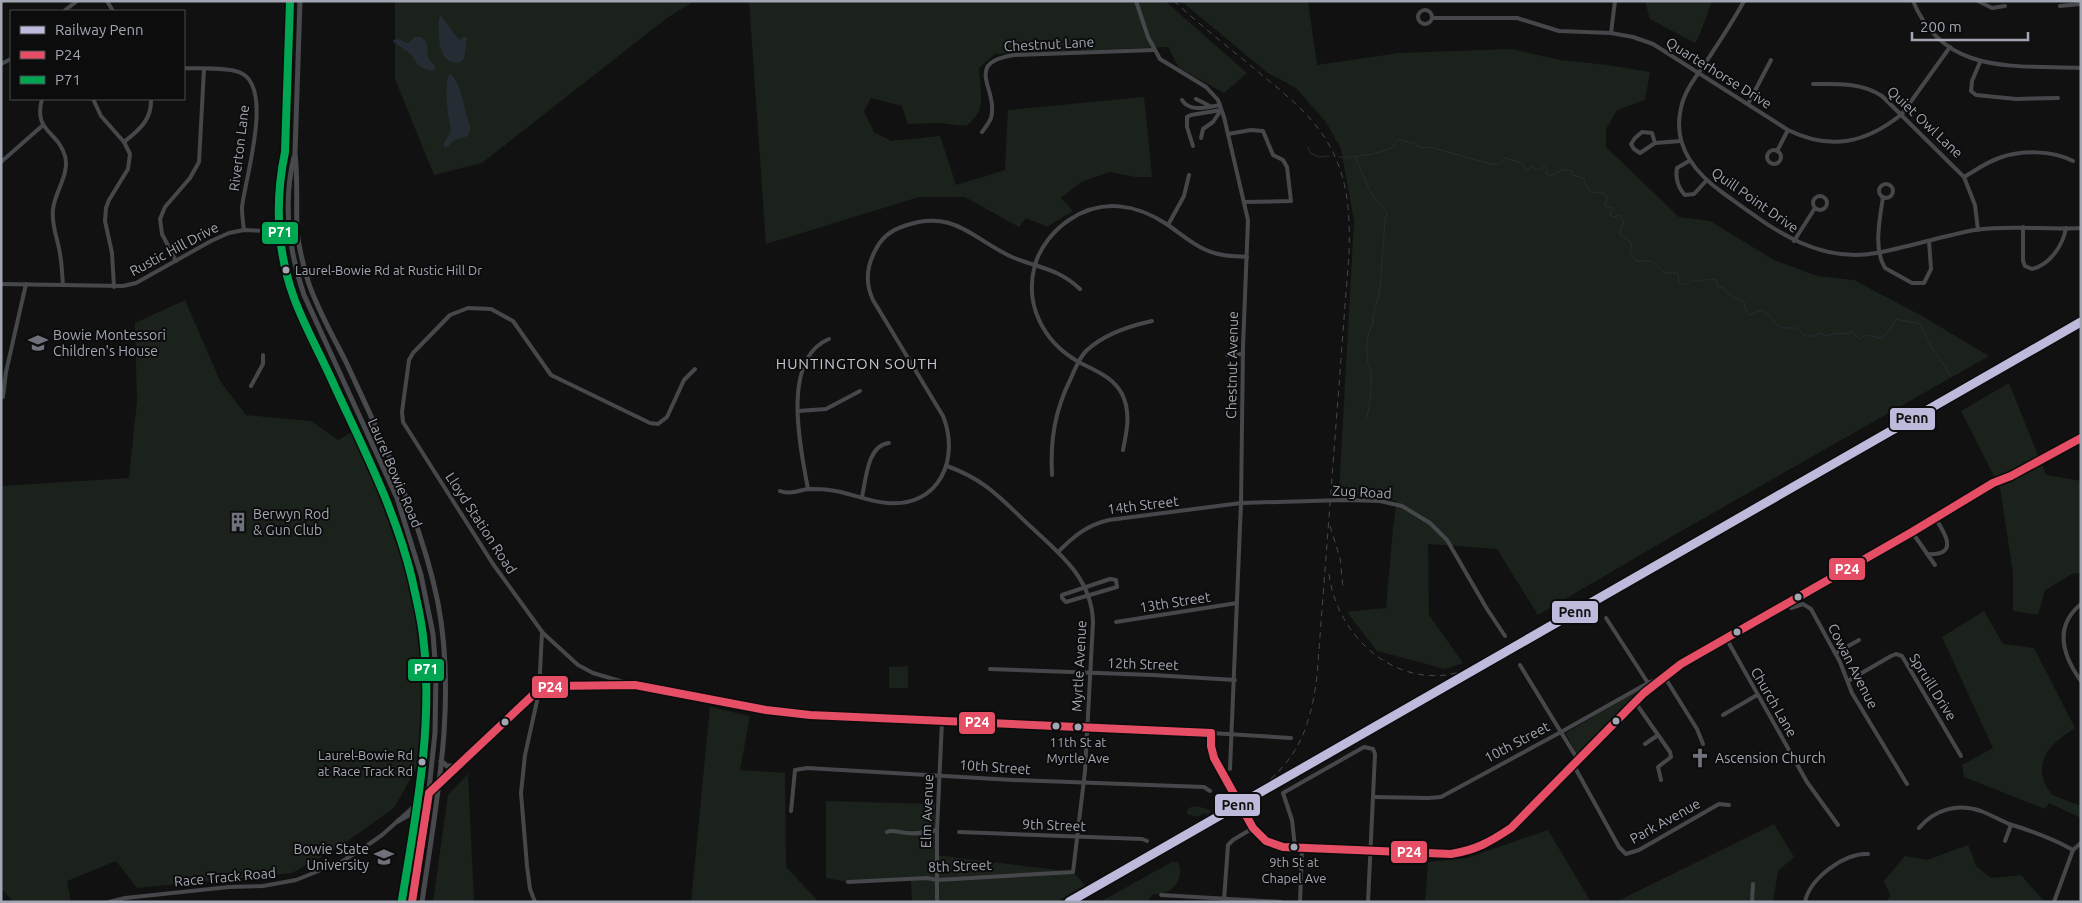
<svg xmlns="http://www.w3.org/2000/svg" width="2082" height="903" font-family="Ubuntu,sans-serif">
<rect width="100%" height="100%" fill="#111112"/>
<!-- green -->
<g fill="#1b221c">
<path d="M395 1H691V3L667 18 482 163 434 175 395 79Z"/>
<path d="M749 1H1165L1247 73 1224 93 1179 68 1168 47 995 54 979 68C980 93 988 110 966 126L939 123 908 124 902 106 871 98 864 111 874 132 891 141 940 136 956 185 1005 170 1008 110 1144 97 1152 177H1136L1110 172 1081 182 1061 198 1073 211 1047 227 1026 218 1019 227 965 197H919L766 244Z"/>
<path d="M1181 1H1308L1317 65 1399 53 1512 49 1560 60 1608 65 1650 72 1645 100 1617 110 1606 129V147L1679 217 1710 221 1774 260 1817 276 1854 280 1922 316 1989 356 1676 534 1538 615 1497 549 1428 544 1429 615 1463 663 1445 669 1377 651 1347 612 1386 608 1393 528 1397 501 1339 492 1354 221 1341 149 1326 122 1296 88 1268 73Z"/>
<path d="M1645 1H1712C1706 15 1703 30 1695 43L1650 19Z"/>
<path d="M185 300 220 381 246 415 311 421 338 440 354 431 374 480 413 593 423 687 417 767 394 808 339 847 292 873 137 888 116 861 67 881 71 902H13L1 888V486L129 478 137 401 135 323Z"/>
<path d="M2009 383 2046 475 2081 481V573L2072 574 2045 590 2038 615 2013 611V573L2000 488 1961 411Z"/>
<path d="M1984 611 2003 644 2034 648 2075 728C2058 739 2037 754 2043 778 2044 783 2049 790 2052 795L2081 806V818L2049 803 2045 809 1964 777 1962 765 1993 748 1942 637Z"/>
<path d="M908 666V688H889V667Z"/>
<path d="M1638 690 1639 693 1577 756 1566 733Z"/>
<path d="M710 707 750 716 740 770 785 773 786 867 819 902H691Z"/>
<path d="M468 774 474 902H433L448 795Z"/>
<path d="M826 801 935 804V855L1073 872 1085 885 1057 902H912L911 880 848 882 826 878Z"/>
<path d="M1197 806 1210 810 1211 812 1208 815 1204 813 1198 817 1187 814 1188 808Z"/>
<path d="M1774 824 1794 857 1778 871 1773 902H1616Z"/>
<path d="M1548 830 1591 902H1425L1428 862 1467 858Z"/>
<path d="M1968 845 1976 866 1991 878 2021 875 2045 902H1887L1890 895 1884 881 1905 856 1927 860Z"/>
<path d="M1172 862H1178C1183 871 1179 885 1169 891 1164 893 1157 894 1152 895L1148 902H1100Z"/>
</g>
<!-- water -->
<g fill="#262c33">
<path d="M441 16 459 40 463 37H467L464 59 459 63C436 63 439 35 439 19Z"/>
<path d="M415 37H421C434 45 421 56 435 65L434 70 430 71 418 65 411 54 393 42 394 40 398 39 408 43Z"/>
<path d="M451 74C464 88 463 111 471 128L468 136 455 140 446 148 443 146 451 130C447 111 445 94 448 76Z"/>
</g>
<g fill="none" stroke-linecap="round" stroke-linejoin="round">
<!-- stream -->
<g stroke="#262c33" stroke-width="1">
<path d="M1308 147 1310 153 1319 157 1329 156"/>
<path d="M1339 157C1349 159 1381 153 1391 148 1395 145 1394 142 1398 139L1415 144 1422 148 1430 147 1491 164H1499L1505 158 1522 163 1525 168 1528 170 1533 166 1536 169 1540 170 1544 166 1546 169 1547 174 1550 176 1564 169 1573 171 1571 174 1585 179 1584 182 1590 192 1604 193 1608 198 1604 206 1614 208 1610 211 1611 216 1614 217 1620 215 1624 222 1619 233 1632 244 1630 253 1636 261H1651L1665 273H1678L1679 283C1684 286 1687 285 1691 281 1700 282 1709 278 1716 280L1718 287H1723C1727 296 1736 298 1744 302L1747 313 1750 315 1762 310C1781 320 1766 329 1797 328L1805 336H1813L1820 333 1824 336 1838 333 1847 334 1852 331 1859 339 1865 335 1881 338 1888 332 1896 319 1920 324 1927 340 1951 376"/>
<path d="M1355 157 1372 195 1387 213 1385 220 1380 290 1373 317V324C1366 334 1366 351 1368 363 1369 367 1371 370 1371 374 1372 389 1370 403 1367 418"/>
</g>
<!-- minor -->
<g stroke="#46474a" stroke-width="4">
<path d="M107 1 113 11"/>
<path d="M1136 1 1148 37 1160 59 1206 87 1218 100 1224 117 1248 220 1243 347 1241 503 1230 769"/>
<path d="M1744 1C1732 23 1718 44 1704 65 1695 78 1684 92 1681 108 1672 145 1695 173 1723 193 1769 226 1815 264 1876 253 1909 247 1942 236 1975 230 2010 225 2046 230 2081 228"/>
<path d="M1913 1C1944 76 2015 65 2081 68"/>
<path d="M1978 1 1992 8 2005 6"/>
<path d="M2060 6 2081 4"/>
<circle cx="1425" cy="17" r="7"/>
<path d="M64 11 77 1"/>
<path d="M1432 18H1517L1559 31 1611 33 1633 37 1653 44 1788 130C1831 151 1866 143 1902 114L1950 47"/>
<path d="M1611 33 1615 1"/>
<path d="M1980 62 1972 81 1971 91 1976 95 2016 99 2058 98"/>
<path d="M1 64 11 59"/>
<path d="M184 68C199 69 228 67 241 73 274 88 245 179 242 207 242 215 243 223 244 230"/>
<path d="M1813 84C1836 84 1861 82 1882 96L1964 177 1975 205 1978 230"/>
<path d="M42 99C33 132 58 131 65 156 70 174 55 191 53 209 51 225 58 239 60 254 62 264 62 275 63 285"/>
<path d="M93 99 101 116 124 142 130 154 128 169 109 200 106 208 105 221 112 253 114 287"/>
<path d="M1196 99 1210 106"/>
<path d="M1182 100C1190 113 1208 107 1220 105"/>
<path d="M1748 104 1771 60"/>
<path d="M982 132C985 128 989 123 991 118 999 89 962 63 1014 55L1154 50"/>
<path d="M1642 132 1652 133 1655 143 1640 153 1634 149 1631 144 1635 138Z"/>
<path d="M1228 134 1251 130 1263 131 1273 155 1283 160 1287 167 1291 201 1244 202"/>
<path d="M1201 138 1203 129 1213 122 1221 110"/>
<path d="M124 142C139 130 152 120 151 99"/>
<path d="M1655 143 1681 141"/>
<path d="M1193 146 1187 127V117L1191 115 1221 110"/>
<circle cx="1774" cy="157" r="7"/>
<path d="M1777 151 1788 130"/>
<path d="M1689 161 1677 168C1675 177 1678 188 1685 195L1694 194 1706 181"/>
<path d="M1 162 42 126"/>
<path d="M1964 177C1976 170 1987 162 1999 158 2021 150 2052 150 2073 161"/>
<circle cx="1886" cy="191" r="7"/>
<circle cx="1820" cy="203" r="7"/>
<path d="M1883 197C1880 218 1873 249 1885 268L1912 283H1924L1931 269 1929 241"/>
<path d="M1168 225 1184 196 1189 175"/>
<path d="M2023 227V261L2025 266 2032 269C2050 265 2063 245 2066 228"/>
<path d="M1794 241 1815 208"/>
<path d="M176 261 162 234 160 219 165 207 190 178 199 162 204 69"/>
<path d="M1 284 123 286 136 283 211 241 229 233 244 230 297 232"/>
<path d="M1227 355 1243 354"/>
<path d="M251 386 263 364V355"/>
<path d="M3 397 6 372 26 284"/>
<path d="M798 411 826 409 860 391"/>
<path d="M1123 450C1127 431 1131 412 1122 394 1113 376 1093 370 1077 361 1043 341 1024 304 1035 265 1040 247 1054 230 1069 220 1102 198 1137 204 1168 225 1181 234 1192 244 1206 250 1219 256 1233 256 1247 257"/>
<path d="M1052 475C1050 440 1055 410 1071 378 1075 369 1079 358 1086 351 1104 334 1129 326 1152 321"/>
<path d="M808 489C801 450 780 359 829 339"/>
<path d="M780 491C790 495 799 490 809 489 816 489 822 489 829 490 849 492 868 502 888 503 940 507 960 458 943 416L873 300C865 283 867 265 876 249 882 237 892 230 904 226 954 208 972 239 1012 257 1038 268 1058 268 1080 289"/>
<path d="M862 497C866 480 867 445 889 443"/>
<path d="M1912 532 1935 565"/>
<path d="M1058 552C1074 536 1087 525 1109 520L1241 503 1344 500 1380 501 1402 506 1430 523 1447 540 1487 609 1505 636"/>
<path d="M1927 554C1959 556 1946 534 1935 518"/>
<path d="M1110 579 1116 580 1117 587 1066 602 1062 598V595Z"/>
<path d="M1787 603 1791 608 1803 604 1811 609 1840 662 1852 693 1907 784"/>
<path d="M2081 604C2053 627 2063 656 2081 681"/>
<path d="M1606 618 1648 683"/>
<path d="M1116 622 1237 603"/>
<path d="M1726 638 1807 782 1838 825"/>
<path d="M1836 653 1859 640"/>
<path d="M1520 665 1578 760"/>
<path d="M990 669 1153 675 1235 680"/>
<path d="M1848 681 1891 656 1896 654 1902 656 1961 756"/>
<path d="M627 683 593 673 578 665 543 633 493 564 403 422 402 412 409 360 413 353 450 315 468 308 491 309 513 321 551 375 650 423 658 424 667 417 684 380 695 369"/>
<path d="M1635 702 1670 752 1671 757 1658 767 1661 780"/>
<path d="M1723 715 1757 695"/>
<path d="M1211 733 1291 738"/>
<path d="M1645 744 1658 735"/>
<path d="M1573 764 1619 847 1626 854 1639 850 1719 804 1729 805"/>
<path d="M1373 797 1428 798 1441 797 1561 732 1648 683 1664 676 1697 729 1703 744"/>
<path d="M791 811 795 770 807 768 1013 780 1204 787 1210 791"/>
<path d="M1919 828C1935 809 1958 803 1981 811 1991 815 2000 820 2009 824 2032 831 2052 838 2073 850"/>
<path d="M887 832C893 829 900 833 907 833 917 834 927 833 937 830"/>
<path d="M959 832 1142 839 1147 841"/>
<path d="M2005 841 2011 825"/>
<path d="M1295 847 1292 820 1283 793 1364 747 1373 749 1375 754 1368 902"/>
<path d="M848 882 927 878 937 880 1073 872 1085 771 1093 622C1092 578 1059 553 1030 526 1001 499 986 480 947 466"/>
<path d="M1161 895 1281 902"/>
<path d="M1224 900 1228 845 1233 840 1253 828"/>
<path d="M109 902 125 898 229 887 263 886 296 880 341 862 359 851 382 835 429 793"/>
<path d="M535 902 530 889 527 866 521 793 525 755 539 692 542 632"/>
<path d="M937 902V830L942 721"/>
<path d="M1300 902 1302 848"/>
<path d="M1752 902 1753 884"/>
<path d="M1805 902C1809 879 1845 852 1868 854"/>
<path d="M2054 902 2073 850 2081 843"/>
</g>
<!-- major -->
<g stroke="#48494c" stroke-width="5">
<path d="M300 1 295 153C298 179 296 205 297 231 299 248 303 265 308 281 317 309 333 336 346 362 382 440 421 518 438 603 457 702 436 803 422 902"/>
<path d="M294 157C283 202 289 251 304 295L397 498 421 575 433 634 436 674 435 733 426 817 412 902"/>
<path d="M441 761 447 766H458"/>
<path d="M429 793 540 691C558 685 575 685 593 685 607 685 622 684 636 686 695 692 751 709 810 715L1211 733C1210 758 1224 776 1235 798"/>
<path d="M1245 816C1254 830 1262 842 1279 846L1445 855C1470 854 1492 844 1511 828L1644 693 1681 664 1912 532 1993 483 2011 476 2081 438"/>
<path d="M398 821 417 810 423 812 426 817"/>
</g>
<!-- rail -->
<g stroke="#46484a" stroke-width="1" stroke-dasharray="6 5" stroke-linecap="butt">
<path d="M1174 1C1200 25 1228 47 1256 70 1287 96 1320 120 1336 159 1349 189 1350 220 1349 253L1317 676C1308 748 1287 772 1228 811"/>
<path d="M1330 526 1340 558 1343 588"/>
<path d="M1329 574C1336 631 1386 682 1446 675 1466 672 1485 662 1503 653"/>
</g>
<!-- major-bridge -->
<path stroke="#48494c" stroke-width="5" d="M1235 798 1245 816"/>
<defs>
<g id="bus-1">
<path d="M1211 733V746L1214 758 1253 828 1266 841 1283 847 1451 854C1476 850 1490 842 1511 828L1644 693 1681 664 1912 532 1993 483 2011 476 2081 438"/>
<path d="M412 902 429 793 534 694 553 686 635 685 766 710 810 715 1211 733"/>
</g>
<path id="bus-2" d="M290 1 285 152C275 200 277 251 294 298 304 325 318 350 330 376 360 442 395 508 412 579 416 598 421 617 423 636 434 724 416 814 402 900"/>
</defs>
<!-- bus-1 casing -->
<use href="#bus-1" stroke="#0c0c0d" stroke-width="11"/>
<!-- bus-2 casing -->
<use href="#bus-2" stroke="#0c0c0d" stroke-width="11"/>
<!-- bus-1 -->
<use href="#bus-1" stroke="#e64e66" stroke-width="8"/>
<!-- bus-2 -->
<use href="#bus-2" stroke="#00a651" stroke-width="8"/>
<defs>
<path id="rail-1" d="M1069 902 2081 322"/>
</defs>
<!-- rail-1 casing -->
<use href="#rail-1" stroke="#0c0c0d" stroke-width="12"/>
<!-- rail-1 -->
<use href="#rail-1" stroke="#bdbadc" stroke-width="9"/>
</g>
<!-- icons -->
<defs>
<symbol id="school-bare" viewBox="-9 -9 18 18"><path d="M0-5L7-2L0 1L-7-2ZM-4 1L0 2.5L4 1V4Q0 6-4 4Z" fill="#6f727b" stroke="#0c0c0d" stroke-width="2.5" paint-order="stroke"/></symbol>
<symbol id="building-bare" viewBox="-9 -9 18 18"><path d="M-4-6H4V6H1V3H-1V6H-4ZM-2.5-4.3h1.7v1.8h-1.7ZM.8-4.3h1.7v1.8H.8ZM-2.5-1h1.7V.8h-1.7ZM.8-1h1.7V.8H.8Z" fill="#6f727b" stroke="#0c0c0d" stroke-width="2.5" paint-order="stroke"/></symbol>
<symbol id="church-bare" viewBox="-9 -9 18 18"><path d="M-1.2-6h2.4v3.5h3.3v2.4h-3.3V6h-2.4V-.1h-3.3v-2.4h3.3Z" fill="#6f727b" stroke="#0c0c0d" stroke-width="2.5" paint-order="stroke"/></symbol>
<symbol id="university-bare" viewBox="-9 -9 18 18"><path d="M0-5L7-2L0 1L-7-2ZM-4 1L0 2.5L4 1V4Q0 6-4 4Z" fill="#6f727b" stroke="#0c0c0d" stroke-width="2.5" paint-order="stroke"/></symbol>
</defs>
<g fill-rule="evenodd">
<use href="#school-bare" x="24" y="329" width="28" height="28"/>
<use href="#building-bare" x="224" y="508" width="28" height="28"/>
<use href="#church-bare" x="1686" y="744" width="28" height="28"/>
<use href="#university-bare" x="370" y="843" width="28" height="28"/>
</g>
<!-- markers -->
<g fill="#a2a7b3" stroke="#0c0c0d" stroke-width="2">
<circle cx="286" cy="270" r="4.5"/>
<circle cx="1798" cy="597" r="4.5"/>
<circle cx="1737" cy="632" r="4.5"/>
<circle cx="1616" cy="721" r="4.5"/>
<circle cx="505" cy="722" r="4.5"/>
<circle cx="1056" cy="726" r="4.5"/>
<circle cx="1078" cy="727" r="4.5"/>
<circle cx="422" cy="762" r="4.5"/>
<circle cx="1294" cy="847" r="4.5"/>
</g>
<g text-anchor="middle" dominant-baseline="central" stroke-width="4" stroke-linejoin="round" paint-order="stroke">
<!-- bus labels -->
<g font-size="13" fill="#a2a7b3" stroke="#0c0c0d">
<text x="295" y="270" text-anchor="start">Laurel-Bowie Rd at Rustic Hill Dr</text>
<text x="1078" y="742">11th St at<tspan x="1078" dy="16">Myrtle Ave</tspan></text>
<text x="413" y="755" text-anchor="end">Laurel-Bowie Rd<tspan x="413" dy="16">at Race Track Rd</tspan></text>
<text x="1294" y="862">9th St at<tspan x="1294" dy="16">Chapel Ave</tspan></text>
</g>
<!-- street labels -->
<g font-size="14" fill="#a2a7b3" stroke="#0c0c0d">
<text transform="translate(1049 44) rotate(-3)">Chestnut Lane</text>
<text transform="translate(1719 73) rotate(32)">Quarterhorse Drive</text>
<text transform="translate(1925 122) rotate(43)">Quiet Owl Lane</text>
<text transform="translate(239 148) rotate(-83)">Riverton Lane</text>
<text transform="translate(1755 200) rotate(35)">Quill Point Drive</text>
<text transform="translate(174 249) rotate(-28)">Rustic Hill Drive</text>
<text transform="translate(1232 365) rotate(-89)">Chestnut Avenue</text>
<text transform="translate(395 473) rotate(67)">Laurel Bowie Road</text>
<text transform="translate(1362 492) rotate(3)">Zug Road</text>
<text transform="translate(1143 505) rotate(-7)">14th Street</text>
<text transform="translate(481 523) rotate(57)">Lloyd Station Road</text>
<text transform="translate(1175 602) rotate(-9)">13th Street</text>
<text transform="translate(1143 664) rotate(2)">12th Street</text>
<text transform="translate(1079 666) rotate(-87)">Myrtle Avenue</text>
<text transform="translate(1853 666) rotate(63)">Cowan Avenue</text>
<text transform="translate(1933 687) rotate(58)">Spruill Drive</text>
<text transform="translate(1774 702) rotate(60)">Church Lane</text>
<text transform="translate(1517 742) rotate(-28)">10th Street</text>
<text transform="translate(995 767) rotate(4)">10th Street</text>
<text transform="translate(927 811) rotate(-88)">Elm Avenue</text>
<text transform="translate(1665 821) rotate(-29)">Park Avenue</text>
<text transform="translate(1054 825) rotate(2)">9th Street</text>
<text transform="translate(960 866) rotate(-2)">8th Street</text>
<text transform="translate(225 877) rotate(-5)">Race Track Road</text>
</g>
<!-- poi labels -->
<g font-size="14" fill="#a2a7b3" stroke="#0c0c0d" text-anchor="start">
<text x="53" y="335">Bowie Montessori<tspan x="53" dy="16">Children's House</tspan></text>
<text x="253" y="514">Berwyn Rod<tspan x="253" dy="16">&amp; Gun Club</tspan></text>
<text x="1715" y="758">Ascension Church</text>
<text x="369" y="849" text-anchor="end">Bowie State<tspan x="369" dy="16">University</tspan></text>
</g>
<!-- neighbourhood labels -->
<g font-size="15" letter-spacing="1" fill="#c3c6cf" stroke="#0c0c0d">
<text x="857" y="363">HUNTINGTON SOUTH</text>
</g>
</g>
<g stroke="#0c0c0d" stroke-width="2">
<rect x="261" y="221" width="38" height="24" rx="5" fill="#00a651"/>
<rect x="1889" y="407" width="47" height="24" rx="5" fill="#bdbadc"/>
<rect x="1828" y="557" width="38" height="24" rx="5" fill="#e64e66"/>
<rect x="1551" y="600" width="48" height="24" rx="5" fill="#bdbadc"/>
<rect x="407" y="658" width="38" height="24" rx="5" fill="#00a651"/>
<rect x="531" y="675" width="38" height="24" rx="5" fill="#e64e66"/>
<rect x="958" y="711" width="38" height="24" rx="5" fill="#e64e66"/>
<rect x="1214" y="793" width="47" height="24" rx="5" fill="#bdbadc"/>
<rect x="1390" y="840" width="38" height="24" rx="5" fill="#e64e66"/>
</g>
<g font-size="14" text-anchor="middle" font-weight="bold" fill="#fff">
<text x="280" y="237">P71</text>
<text x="1847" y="574">P24</text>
<text x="426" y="674">P71</text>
<text x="550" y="692">P24</text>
<text x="977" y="727">P24</text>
<text x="1409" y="857">P24</text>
</g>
<g font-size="14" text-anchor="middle" font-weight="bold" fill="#111">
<text x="1912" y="423">Penn</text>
<text x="1575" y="617">Penn</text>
<text x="1238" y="810">Penn</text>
</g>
<!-- border -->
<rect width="2082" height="903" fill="none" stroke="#a2a7b3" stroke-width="5"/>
<!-- legend -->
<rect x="10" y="10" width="175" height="90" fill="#0c0c0d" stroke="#484a4f"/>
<rect x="20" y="26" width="25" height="8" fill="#bdbadc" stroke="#484a4f"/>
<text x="55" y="35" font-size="15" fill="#a2a7b3">Railway Penn</text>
<rect x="20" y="51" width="25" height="8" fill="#e64e66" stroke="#484a4f"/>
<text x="55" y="60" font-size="15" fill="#a2a7b3">P24</text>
<rect x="20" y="76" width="25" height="8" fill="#00a651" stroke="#484a4f"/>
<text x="55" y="85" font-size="15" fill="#a2a7b3">P71</text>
<!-- scale -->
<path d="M1912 32v8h116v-8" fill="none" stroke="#a2a7b3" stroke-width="2.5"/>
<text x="1920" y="32" font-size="15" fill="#a2a7b3" stroke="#0c0c0d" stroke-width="4" paint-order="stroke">200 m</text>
</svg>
